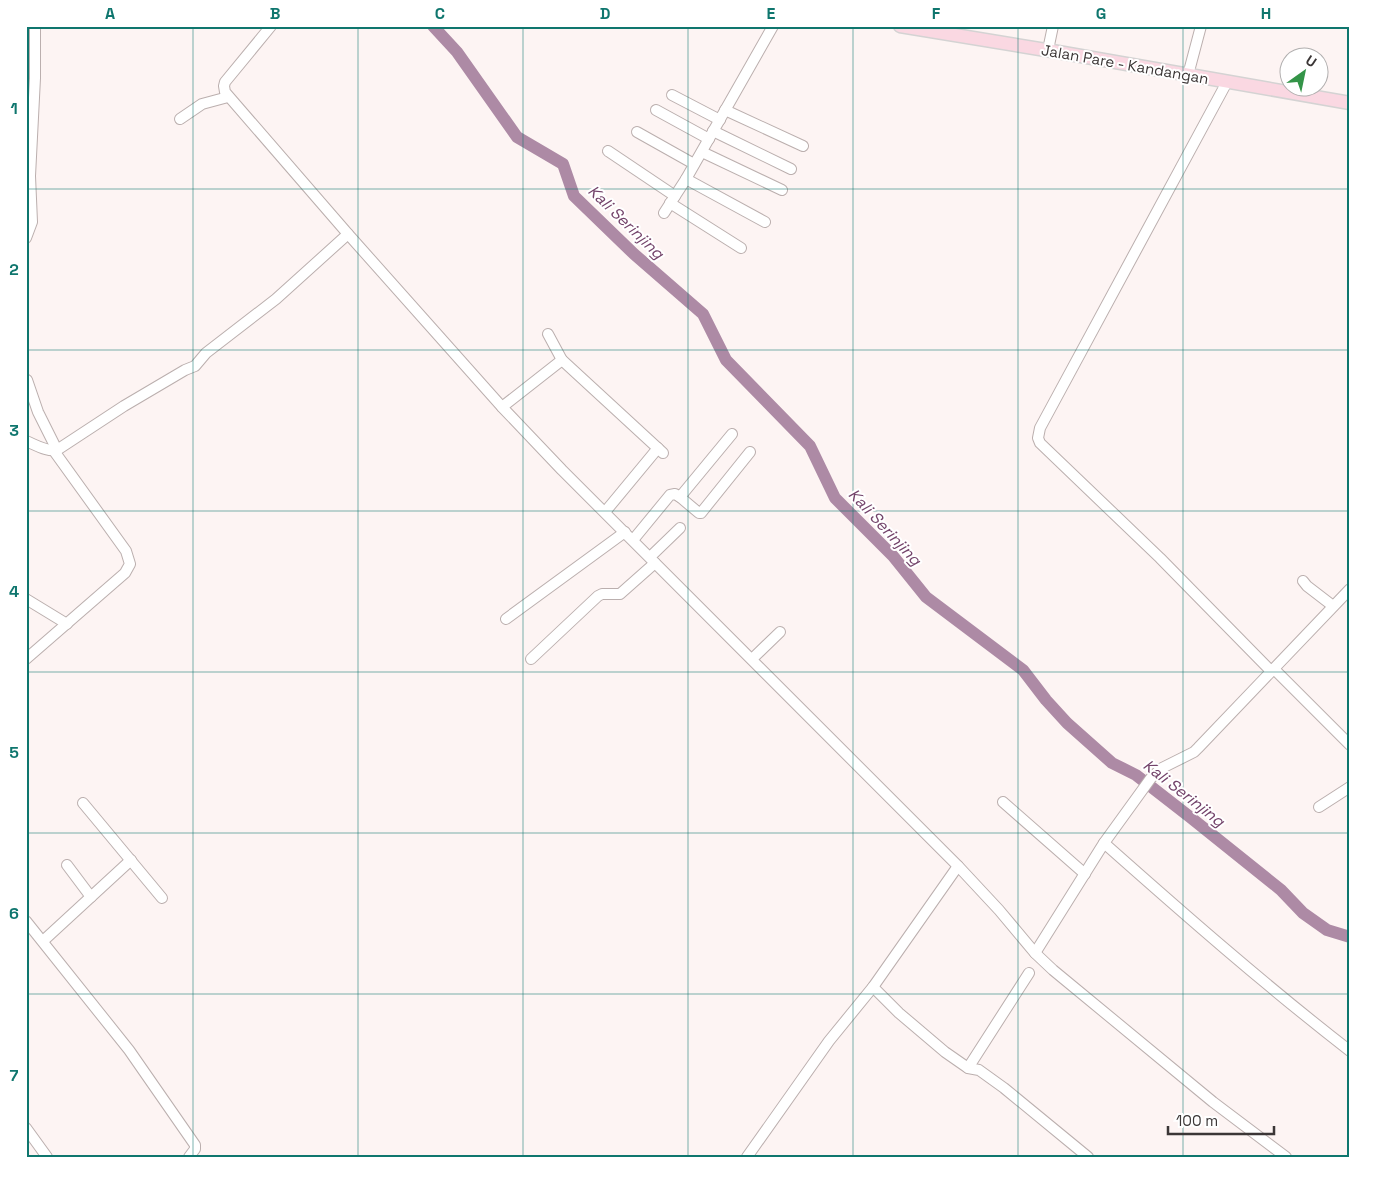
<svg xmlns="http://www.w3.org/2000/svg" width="1376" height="1183" font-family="'Space Grotesk',sans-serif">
<rect width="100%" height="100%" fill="#fdf4f3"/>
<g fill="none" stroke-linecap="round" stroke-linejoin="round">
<!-- river -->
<path stroke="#ad8aa5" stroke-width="12" d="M433 26 457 52 517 137 563 164 574 196 634 254 703 314 726 360 810 446 835 498 893 556 926 597 1023 670 1046 700 1067 723 1112 763 1136 775 1190 817 1281 890 1303 913 1327 930 1350 937"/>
<defs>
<g id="minor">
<path d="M271 26 225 82 224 86 225 92 348 234 502 407 562 470 958 866 999 910 1035 953 1053 970 1213 1102 1286 1157"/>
<path d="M1048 50 1053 26"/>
<path d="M1188 75 1201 26"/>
<path d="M1227 82 1040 428 1038 438 1040 443 1160 558 1271 671"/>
<path d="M672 95 720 120"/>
<path d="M656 110 709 139"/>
<path d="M725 110 803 146"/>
<path d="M180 119 202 104 228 97"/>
<path d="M713 131 791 169"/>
<path d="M637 132 694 164"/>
<path d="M608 151 675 196"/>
<path d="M702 152 782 190"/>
<path d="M686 179 765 222"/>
<path d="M670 203 741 248"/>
<path d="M664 213 686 179 773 26"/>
<path d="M26 238 32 222 30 176 35 78V26"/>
<path d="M548 334 562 360 663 453"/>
<path d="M27 380 38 412 57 450"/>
<path d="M502 407 562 360"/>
<path d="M26 441C36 445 47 452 57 450L124 406 185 370 195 366 206 353 276 299 348 234"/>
<path d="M680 497 699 513H701L750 452"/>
<path d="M605 512 658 448"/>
<path d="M633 540 670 495 675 494 680 497 732 434"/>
<path d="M650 557 680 528"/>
<path d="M1303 581 1307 586 1333 606"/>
<path d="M26 599 67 624"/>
<path d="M506 619 625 532"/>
<path d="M26 659 125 573 130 564 126 551 54 451"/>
<path d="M531 659 598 596 602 594H620L655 563"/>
<path d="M752 659 780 632"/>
<path d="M1274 669 1350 745"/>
<path d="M1003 802 1085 874"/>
<path d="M83 803 162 898"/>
<path d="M1319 807 1350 787"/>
<path d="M1104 843C1184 914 1265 985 1350 1051"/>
<path d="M67 865 91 897"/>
<path d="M26 921 129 1050 195 1145V1149L189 1157"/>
<path d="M43 941 131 860"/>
<path d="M1035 953 1104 843 1151 778 1162 768 1194 752 1198 748 1350 589"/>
<path d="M873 987 899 1013 945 1052 968 1068 979 1070 1004 1088 1088 1157"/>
<path d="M968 1068 1029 973"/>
<path d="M26 1128 47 1157"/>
<path d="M747 1157 829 1041 873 987 958 866"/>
</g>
<path id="major" d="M900 26 1058 52 1350 103"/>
</defs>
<!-- minor casing -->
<use href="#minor" stroke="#bbafae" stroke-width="12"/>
<!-- major casing -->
<use href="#major" stroke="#d4d3d3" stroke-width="15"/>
<!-- minor -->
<use href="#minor" stroke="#fff" stroke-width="10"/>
<!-- major -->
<use href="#major" stroke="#fad8e2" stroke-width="12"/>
</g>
<!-- grid -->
<path fill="none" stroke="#0f766e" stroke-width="1" stroke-opacity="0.55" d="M193 26V1157M358 26V1157M523 26V1157M688 26V1157M853 26V1157M1018 26V1157M1183 26V1157M26 189H1350M26 350H1350M26 511H1350M26 672H1350M26 833H1350M26 994H1350"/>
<g text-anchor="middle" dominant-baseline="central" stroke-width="4" stroke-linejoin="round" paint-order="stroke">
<!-- street labels -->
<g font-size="15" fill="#3b3636" stroke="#fff">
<text transform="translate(1125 64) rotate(10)">Jalan Pare - Kandangan</text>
</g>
<!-- water labels -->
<g font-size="16" font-style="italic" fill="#73436a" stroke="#fff">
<text transform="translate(626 222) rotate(44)">Kali Serinjing</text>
<text transform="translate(885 527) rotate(47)">Kali Serinjing</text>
<text transform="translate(1184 793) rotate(38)">Kali Serinjing</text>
</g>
</g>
<!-- border -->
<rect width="1376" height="1183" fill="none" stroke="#ffffff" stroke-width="55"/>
<!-- north arrow -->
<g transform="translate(1304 72) rotate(33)"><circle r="24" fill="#ffffff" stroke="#b1afaf"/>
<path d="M0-4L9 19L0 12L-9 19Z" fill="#349448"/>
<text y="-8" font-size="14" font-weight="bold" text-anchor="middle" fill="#3b3636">U</text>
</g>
<!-- scale -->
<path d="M1168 1126v8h106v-8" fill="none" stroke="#3b3636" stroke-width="2.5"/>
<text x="1176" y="1126" font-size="15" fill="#3b3636" stroke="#ffffff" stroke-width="4" paint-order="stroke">100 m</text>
<rect x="28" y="28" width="1320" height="1128" fill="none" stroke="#0f766e" stroke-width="2"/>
<g font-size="16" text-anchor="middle" font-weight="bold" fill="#0f766e">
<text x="110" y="19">A</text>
<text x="275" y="19">B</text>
<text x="440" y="19">C</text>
<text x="605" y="19">D</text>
<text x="771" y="19">E</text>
<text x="936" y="19">F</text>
<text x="1101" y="19">G</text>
<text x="1266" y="19">H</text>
<text x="14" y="114">1</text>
<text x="14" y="275">2</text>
<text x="14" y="436">3</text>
<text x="14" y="597">4</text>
<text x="14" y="758">5</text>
<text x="14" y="919">6</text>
<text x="14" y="1081">7</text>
</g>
</svg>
